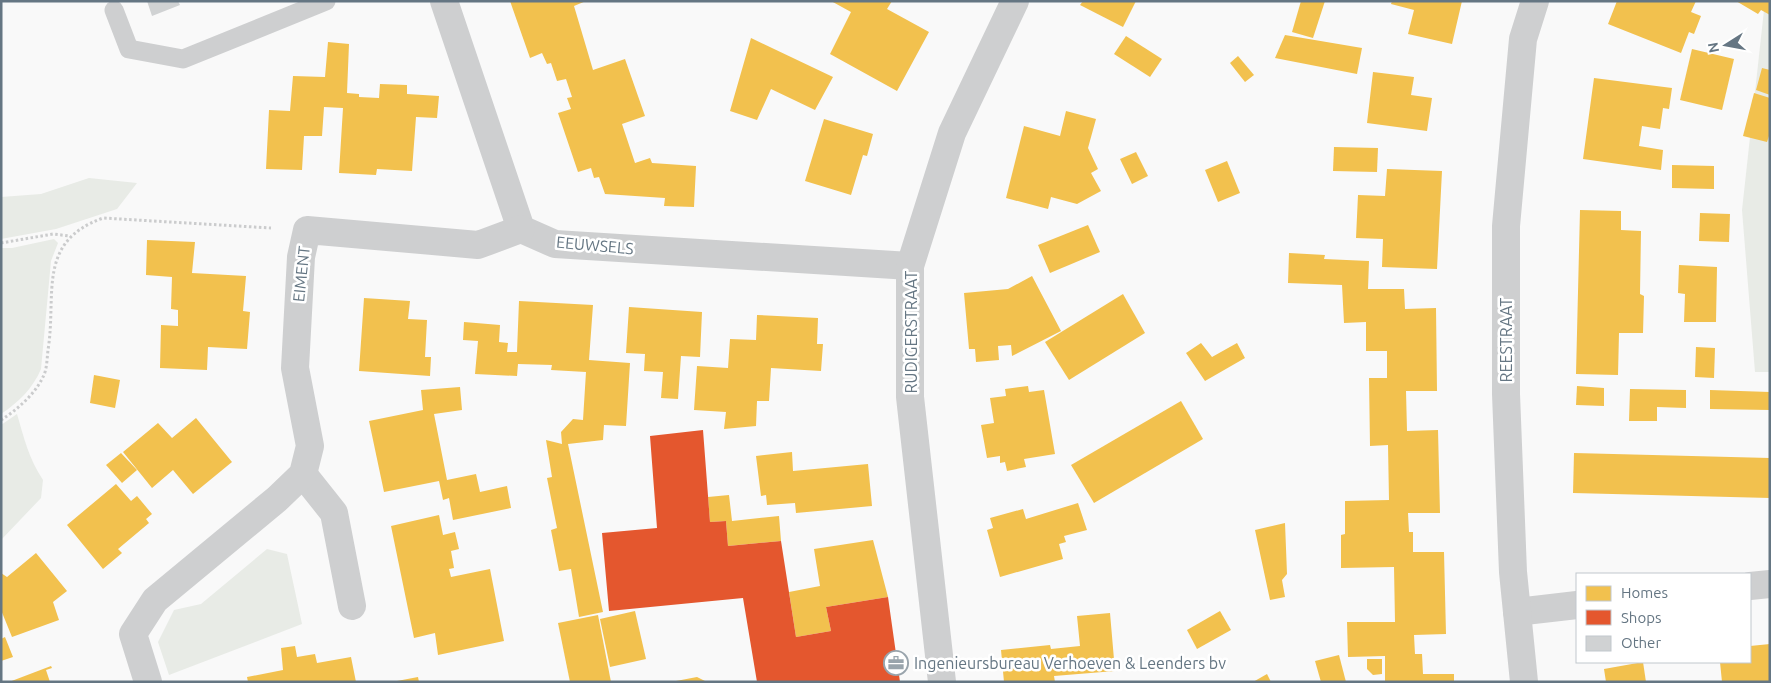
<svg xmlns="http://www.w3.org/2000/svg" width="1771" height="683" font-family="Ubuntu,sans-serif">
<rect width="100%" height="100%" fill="#f9f9f9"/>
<!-- green -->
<g fill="#e8ebe6">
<path d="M1765 1H1770V372H1755L1742 210Z"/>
<path d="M89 178 137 183 117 209 56 229 1 239V197L41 194Z"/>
<path d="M54 239 58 243 51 261 41 369C33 388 19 402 1 414V248H12Z"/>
<path d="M17 414C24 438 29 459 43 480L41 498 1 540V425Z"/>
<path d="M267 549 287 554 302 624 169 675 158 642 174 610 201 604Z"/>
</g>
<!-- homes -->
<g fill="#f2c14e">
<path d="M510 1H586L574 6 593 70 625 59 645 116 622 124 635 163 650 158 652 163 696 166 694 207 664 206 665 198 605 194 599 177 594 178 591 168 578 172 558 113 571 109 567 98 572 97 566 79 557 81 551 63 547 64 542 53 530 58Z"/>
<path d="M831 1H892L887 9 929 32 897 91 830 54 851 12Z"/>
<path d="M1083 1H1136L1123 27 1080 5Z"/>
<path d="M1301 1H1325L1313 38 1292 32Z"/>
<path d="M1392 1H1462L1452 44 1408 34 1414 10 1391 4Z"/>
<path d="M1617 1H1696L1691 12 1701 16 1694 34 1689 32 1681 53 1608 24Z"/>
<path d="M1736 1H1770V15L1761 10 1758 14Z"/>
<path d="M1285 35 1362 48 1357 74 1275 58Z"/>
<path d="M1126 36 1162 59 1150 77 1114 54Z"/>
<path d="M751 38 833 77 815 110 771 89 757 120 730 111Z"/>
<path d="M328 42 349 44 347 93 359 94V97L379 98 380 84 407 85V94L439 96 437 118 416 117 412 171 377 169 376 175 339 173 343 108 324 107 322 136H304L302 170 266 169 269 110 290 111 293 76 325 77Z"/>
<path d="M1692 49 1734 59 1722 110 1680 100Z"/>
<path d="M1238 56 1254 75 1245 82 1230 63Z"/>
<path d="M1762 68 1770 70V95L1756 90Z"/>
<path d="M1373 72 1414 77 1411 95 1432 98 1427 131 1367 123Z"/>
<path d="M1594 78 1672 88 1669 109 1663 108 1660 129 1642 126 1639 146 1663 150 1661 170 1583 159Z"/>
<path d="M1754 93 1770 98V133L1767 142 1743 136Z"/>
<path d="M1066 111 1096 119 1088 148 1098 169 1091 173 1101 191 1077 204 1051 197 1048 209 1006 198 1024 126 1060 136Z"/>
<path d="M824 119 873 134 867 156 863 155 851 195 805 181Z"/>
<path d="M1334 147 1378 148 1377 172 1333 171Z"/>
<path d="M1136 152 1148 176 1132 184 1120 159Z"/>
<path d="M1227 161 1240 193 1218 202 1205 170Z"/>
<path d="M1672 165 1714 166V189L1672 188Z"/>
<path d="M1387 169 1442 171 1437 269 1382 267 1383 239 1356 238 1358 195 1385 196Z"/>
<path d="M1580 210 1621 211V230L1641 231 1640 294 1644 296 1643 333H1619L1618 375 1576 374Z"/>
<path d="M1700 213 1730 214 1729 242 1699 241Z"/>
<path d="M1088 225 1100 252 1050 273 1038 245Z"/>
<path d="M147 240 195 242 192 273 246 276 243 311 250 312 247 349 208 347 207 370 160 368 161 325 178 326V310L171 309 172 277 146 275Z"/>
<path d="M1289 253 1325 255 1324 259 1369 261 1368 289H1404L1405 309 1436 308 1437 391H1406L1407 431 1438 430 1440 513H1408L1409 532H1413V552H1444L1446 634 1414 635 1415 654H1422L1423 674H1454V682H1385V656L1348 657 1347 622H1395L1394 567 1341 568V535L1345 534V501L1389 500 1388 445 1370 446 1369 378H1387V351H1366V322L1344 323 1342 285 1288 283Z"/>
<path d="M1679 265 1717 267 1716 322H1684L1685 294 1678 293Z"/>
<path d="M1032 276 1061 331 1012 356 1011 345 998 346 999 360 976 362 975 349H969L964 293 1008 289Z"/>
<path d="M1123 294 1145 333 1069 380 1045 342Z"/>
<path d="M364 298 410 301 408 319 427 320 425 357H431L430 376 359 371Z"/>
<path d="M519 301 593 305 589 360 630 363 626 426 604 425 603 440 568 444 603 612 579 617 571 569 559 571 551 530 557 528 547 478 552 477 546 440 562 444 561 432 573 419 583 420 586 372 551 370 552 365 518 364 517 376 475 374 478 341 463 340 464 322 500 325 499 342 508 343 507 352H517Z"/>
<path d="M629 307 702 312 700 357 681 356 678 399 661 398 663 372 644 371 645 354 626 353Z"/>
<path d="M757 315 818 318 817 344H823L821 371 771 368 769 401H757L756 426 724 429 726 412 694 410 697 366 728 368 730 339 756 340Z"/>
<path d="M1201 343 1212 357 1237 343 1245 358 1205 381 1186 353Z"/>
<path d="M1696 347 1715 348 1714 378 1695 377Z"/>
<path d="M94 375 120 380 115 408 90 403Z"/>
<path d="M1028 386 1029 392 1044 390 1055 454 1024 459 1026 467 1007 471 1005 462 1000 463V456L987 458 981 425 994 423 990 398 1006 396 1005 389Z"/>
<path d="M1577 386 1604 388V406L1576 405Z"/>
<path d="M460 387 462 410 434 414 447 480 476 474 480 492 507 486 511 508 453 520 449 498 443 500 439 481 384 492 369 421 423 410 421 390Z"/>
<path d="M1630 389 1686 390V408L1657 407V421H1629Z"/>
<path d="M1710 390 1770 392V410L1710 409Z"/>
<path d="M1181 401 1203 439 1094 503 1071 465Z"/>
<path d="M196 418 232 462 193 494 173 470 152 488 123 452 158 423 172 438Z"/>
<path d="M792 452 793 471 868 464 872 506 796 513 795 503 767 505 766 495 761 496 756 456Z"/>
<path d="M121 453 137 470 122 483 106 465Z"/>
<path d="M1574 453 1770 458V498L1573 493Z"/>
<path d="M116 484 131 501 137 496 152 514 146 519 149 523 118 549 122 553 103 569 67 525Z"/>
<path d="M729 495 732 521 779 516 781 541 728 546 726 521 710 522 708 497Z"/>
<path d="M1078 503 1087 530 1064 536 1066 542 1059 544 1063 559 1000 577 987 530 993 528 990 518 1023 509 1026 519Z"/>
<path d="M439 515 443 535 455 532 459 549 451 551 454 568 449 569 451 577 490 569 504 641 438 655 435 633 414 638 391 526Z"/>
<path d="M1285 523 1287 574 1282 580 1285 597 1270 600 1255 530Z"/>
<path d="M873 540 888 597 826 607 831 631 796 637 789 592 820 586 814 549Z"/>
<path d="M36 553 67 591 53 602 59 620 12 637 1 610V573L7 577Z"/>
<path d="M635 611 646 659 610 667 600 619Z"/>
<path d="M1220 611 1231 630 1197 649 1187 630Z"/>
<path d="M1110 613 1115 671 1054 676 1055 682H1004L1001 650 1050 645 1051 649 1080 646 1077 616Z"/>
<path d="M598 615 611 682H570L558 623Z"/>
<path d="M5 637 13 657 1 661V639Z"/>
<path d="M1770 644V682H1722L1720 662H1750V646Z"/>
<path d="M295 646 297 657 315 654 317 663 351 657 356 682H248L247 677 283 670 281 648Z"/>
<path d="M1339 655 1346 682H1321L1315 661Z"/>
<path d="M1367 659H1382V674L1373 675 1367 669Z"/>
<path d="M1643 662 1646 682H1606L1604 669Z"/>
<path d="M51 666 52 668 46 670 50 682H9Z"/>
<path d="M1267 674 1271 682H1253Z"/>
<path d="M418 677 419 682H397V681Z"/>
<path d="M697 677 707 682H677L676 681Z"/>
</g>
<!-- shops -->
<path fill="#e4572e" d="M703 430 710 522 726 521 728 546 781 541 796 637 831 631 826 607 888 597 900 682H757L743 598 609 611 602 533 657 528 650 436Z"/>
<!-- building -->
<path fill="#d0d2d3" d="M147 1H178L180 5 152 16Z"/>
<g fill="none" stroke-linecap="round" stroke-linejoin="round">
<!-- path -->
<g stroke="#cbcccd" stroke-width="3" stroke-dasharray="2.5 2.5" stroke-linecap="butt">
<path d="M1 243 53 234 70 236"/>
<path d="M1 420C17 410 35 394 43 377 47 370 47 358 48 350 57 294 36 242 103 218L271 228"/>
</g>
<!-- service -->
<path stroke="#cecfd0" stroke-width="19" d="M114 10 129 49 183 59 326 1"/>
<!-- minor -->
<g stroke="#cecfd0" stroke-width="28">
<path d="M444 1 521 229 555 244 910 266"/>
<path d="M303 474 334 513 352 606"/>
<path d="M1750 586 1770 584"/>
<path d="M1517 612 1577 605"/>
<path d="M148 682 133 634 155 600 277 499 303 474 310 446 295 368 301 257 307 230 478 245 521 229"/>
<path d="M1524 682 1513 572 1506 394V226L1523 39 1535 1"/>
</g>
<!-- tertiary -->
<path stroke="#cecfd0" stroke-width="28" d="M942 682 910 397V266L952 133 1015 1"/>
</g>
<!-- icons -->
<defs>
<symbol id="office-ring" viewBox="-11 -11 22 22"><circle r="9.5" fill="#fff" stroke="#99a4ac" stroke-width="1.5"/><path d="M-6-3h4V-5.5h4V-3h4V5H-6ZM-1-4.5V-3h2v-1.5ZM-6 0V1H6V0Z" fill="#99a4ac"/></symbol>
</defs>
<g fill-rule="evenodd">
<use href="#office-ring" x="882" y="649" width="28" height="28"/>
</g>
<g text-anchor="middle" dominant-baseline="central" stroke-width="5" stroke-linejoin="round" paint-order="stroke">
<!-- street labels -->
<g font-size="16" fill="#657683" stroke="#fff">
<text transform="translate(595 245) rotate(5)">EEUWSELS</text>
<text transform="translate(301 274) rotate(-84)">EIMENT</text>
<text transform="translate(911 332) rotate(-90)">RUDIGERSTRAAT</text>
<text transform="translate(1506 340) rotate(-90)">REESTRAAT</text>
</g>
<!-- poi labels -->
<g font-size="16" fill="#657683" stroke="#fff" text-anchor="start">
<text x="914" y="663">Ingenieursbureau Verhoeven &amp; Leenders bv</text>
</g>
</g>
<!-- border -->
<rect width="1771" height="683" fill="none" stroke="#657683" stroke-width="5"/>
<!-- legend -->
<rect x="1576" y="573" width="175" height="90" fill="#ffffff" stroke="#c1c8cd"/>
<rect x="1586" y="586" width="25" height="15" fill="#f2c14e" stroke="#c1c8cd"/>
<text x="1621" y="598" font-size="15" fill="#657683">Homes</text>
<rect x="1586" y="610" width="25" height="15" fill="#e4572e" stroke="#c1c8cd"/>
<text x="1621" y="623" font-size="15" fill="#657683">Shops</text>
<rect x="1586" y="636" width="25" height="15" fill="#d0d2d3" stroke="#c1c8cd"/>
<text x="1621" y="648" font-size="15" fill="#657683">Other</text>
<!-- north arrow -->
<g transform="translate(1726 45) rotate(259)" stroke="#ffffff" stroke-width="4" paint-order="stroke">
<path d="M0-4L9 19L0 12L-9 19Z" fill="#657683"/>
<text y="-8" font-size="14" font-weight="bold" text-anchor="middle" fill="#657683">N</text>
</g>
</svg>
